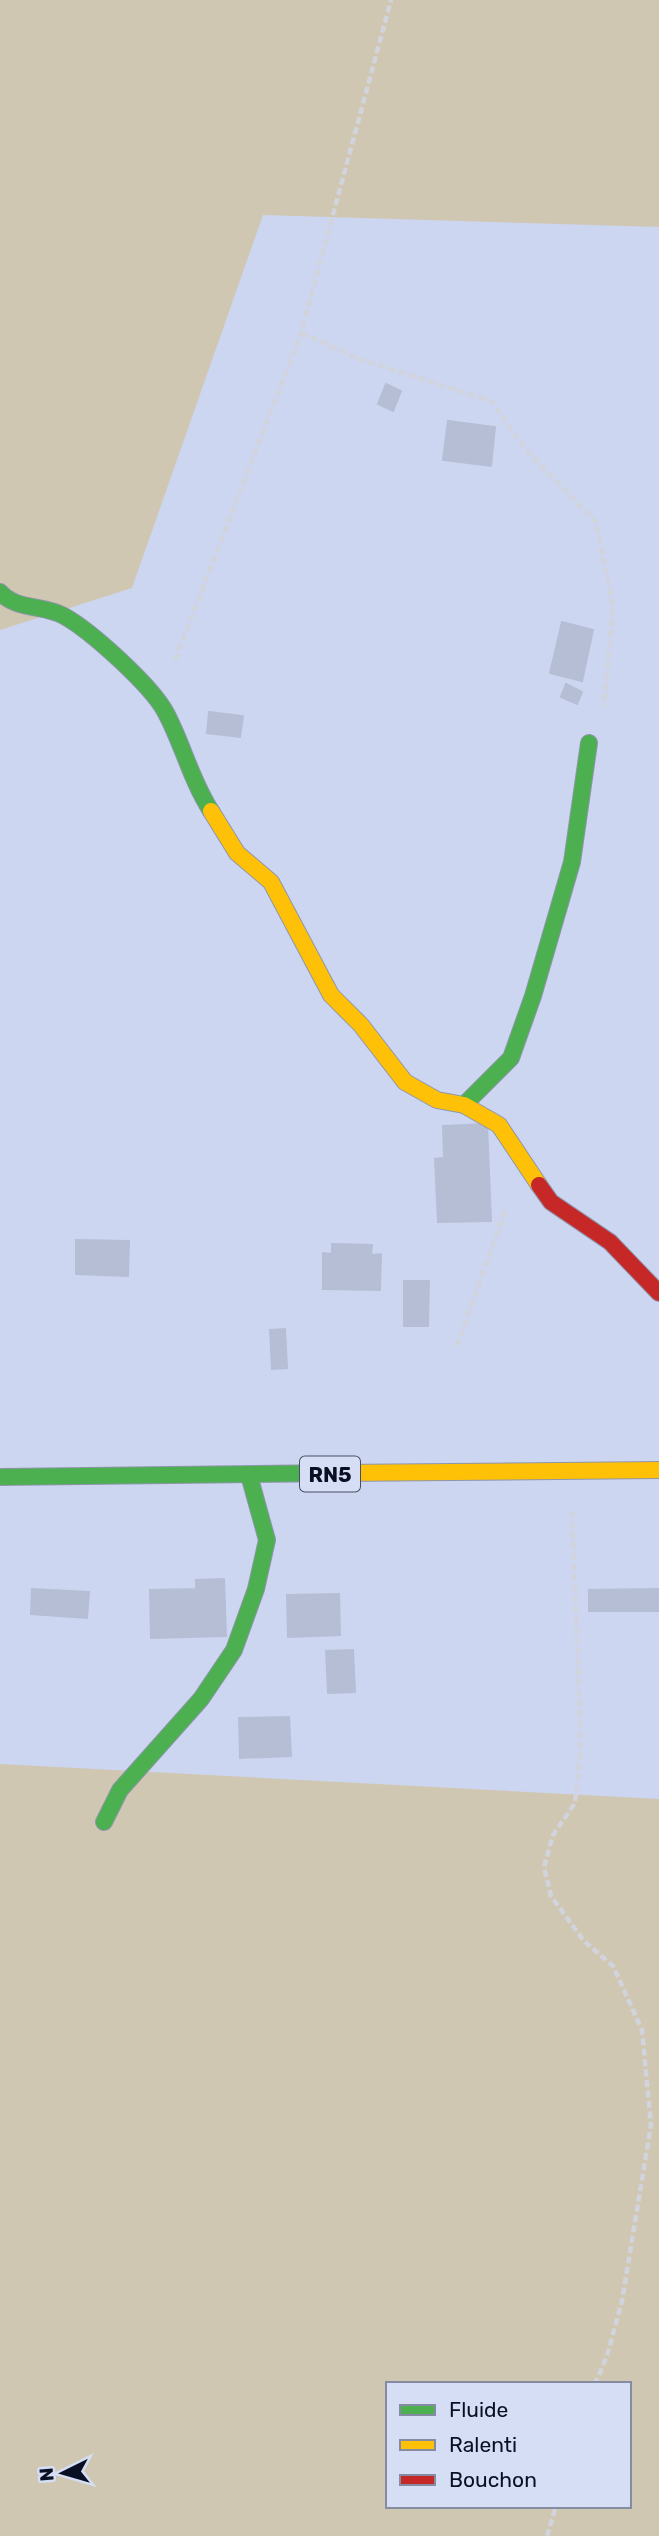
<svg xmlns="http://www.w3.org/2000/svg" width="659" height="2536" font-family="Rubik,sans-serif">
<rect width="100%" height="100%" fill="#cdd6f0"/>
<!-- green -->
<g fill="#d0c7b2" fill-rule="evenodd">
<path d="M0 0H659V227L263 215 132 588 0 630Z"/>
<path d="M0 1764 659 1799V2536H0ZM388 2384H629V2506H388Z"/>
</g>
<!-- building -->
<g fill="#b5bed4" stroke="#b6bed5" stroke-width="2">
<path d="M386 384 401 391 393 411 378 404Z"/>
<path d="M448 421 495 427 491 466 443 460Z"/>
<path d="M562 622 593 630 582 681 550 673Z"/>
<path d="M566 684 582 692 577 704 561 697Z"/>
<path d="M209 712 243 716 240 737 207 733Z"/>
<path d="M487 1124 491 1221 438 1222 435 1159 444 1158 443 1126Z"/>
<path d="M76 1240 129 1241 128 1276 76 1274Z"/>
<path d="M332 1244 372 1245 371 1255 381 1254 380 1290 323 1289V1253L332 1254Z"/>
<path d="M404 1281H429L428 1326H404Z"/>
<path d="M285 1329 287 1368 272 1369 270 1330Z"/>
<path d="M224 1579 226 1636 151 1638 150 1590 196 1589V1580Z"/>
<path d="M32 1589 89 1592 87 1618 31 1614Z"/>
<path d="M659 1589V1611H589V1590Z"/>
<path d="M339 1594 340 1635 288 1637 287 1595Z"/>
<path d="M353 1650 355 1692 328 1693 326 1651Z"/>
<path d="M289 1717 291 1756 240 1758 239 1718Z"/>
</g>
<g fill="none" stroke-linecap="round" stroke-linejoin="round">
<defs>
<g id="fast">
<path d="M0 592C17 611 43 604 64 616 91 631 152 686 166 713 183 745 191 780 211 811"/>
<path d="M464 1105 511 1058 533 996 572 862 589 743"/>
<path d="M0 1477 336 1473"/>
<path d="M104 1822 120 1790 201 1699 234 1650 256 1589 267 1540 249 1475"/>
</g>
<g id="slow">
<path d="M211 811 237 853 271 882 331 995 361 1025 405 1082 437 1100 464 1105 499 1125 539 1185"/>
<path d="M336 1473 659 1470"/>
</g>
<path id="jam" d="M539 1185 551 1202 610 1242 659 1293"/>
</defs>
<!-- fast casing -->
<use href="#fast" stroke="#8e96ab" stroke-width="18"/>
<!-- slow casing -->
<use href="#slow" stroke="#8e96ab" stroke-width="18"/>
<!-- jam casing -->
<use href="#jam" stroke="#8e96ab" stroke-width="18"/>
<!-- path -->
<g stroke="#d1d4dd" stroke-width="4.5" stroke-dasharray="7 3.5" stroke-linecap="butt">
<path d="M301 333 359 359 491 401 526 450 596 522 613 606 604 706"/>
<path d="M175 660 301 333 391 0"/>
<path d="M457 1346 506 1208"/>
<path d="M572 1511 581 1743 575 1803 553 1835 544 1867 551 1896 584 1941 613 1966 642 2030 651 2125 622 2301 607 2356 595 2384"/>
<path d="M547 2536 556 2506"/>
</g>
<!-- fast -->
<use href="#fast" stroke="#4caf50" stroke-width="16"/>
<!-- slow -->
<use href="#slow" stroke="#ffc107" stroke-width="16"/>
<!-- jam -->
<use href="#jam" stroke="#c62828" stroke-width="16"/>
</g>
<g text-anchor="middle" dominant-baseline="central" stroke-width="6" stroke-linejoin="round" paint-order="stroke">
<!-- shield labels -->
<rect fill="#d5def5" stroke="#474e63" stroke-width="2" x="300" y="1456.5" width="60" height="35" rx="5"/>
<g font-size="21" font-weight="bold" fill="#0a1024">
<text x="330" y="1474">RN5</text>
</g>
</g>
<!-- legend -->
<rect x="386" y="2382" width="245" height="126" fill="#d5def5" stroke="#848ca1" stroke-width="2"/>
<rect x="400" y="2405" width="35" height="10" fill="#4caf50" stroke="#848ca1" stroke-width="2"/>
<text x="449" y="2417" font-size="21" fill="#0a1024">Fluide</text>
<rect x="400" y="2440" width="35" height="10" fill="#ffc107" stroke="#848ca1" stroke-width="2"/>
<text x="449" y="2452" font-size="21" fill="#0a1024">Ralenti</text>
<rect x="400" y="2475" width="35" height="10" fill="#c62828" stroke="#848ca1" stroke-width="2"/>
<text x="449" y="2487" font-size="21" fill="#0a1024">Bouchon</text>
<!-- north arrow -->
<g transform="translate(63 2473) rotate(265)" stroke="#d5def5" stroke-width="5" paint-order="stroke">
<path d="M0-5L12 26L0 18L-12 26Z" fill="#0a1024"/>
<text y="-10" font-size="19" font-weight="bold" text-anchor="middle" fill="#0a1024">N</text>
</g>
</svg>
